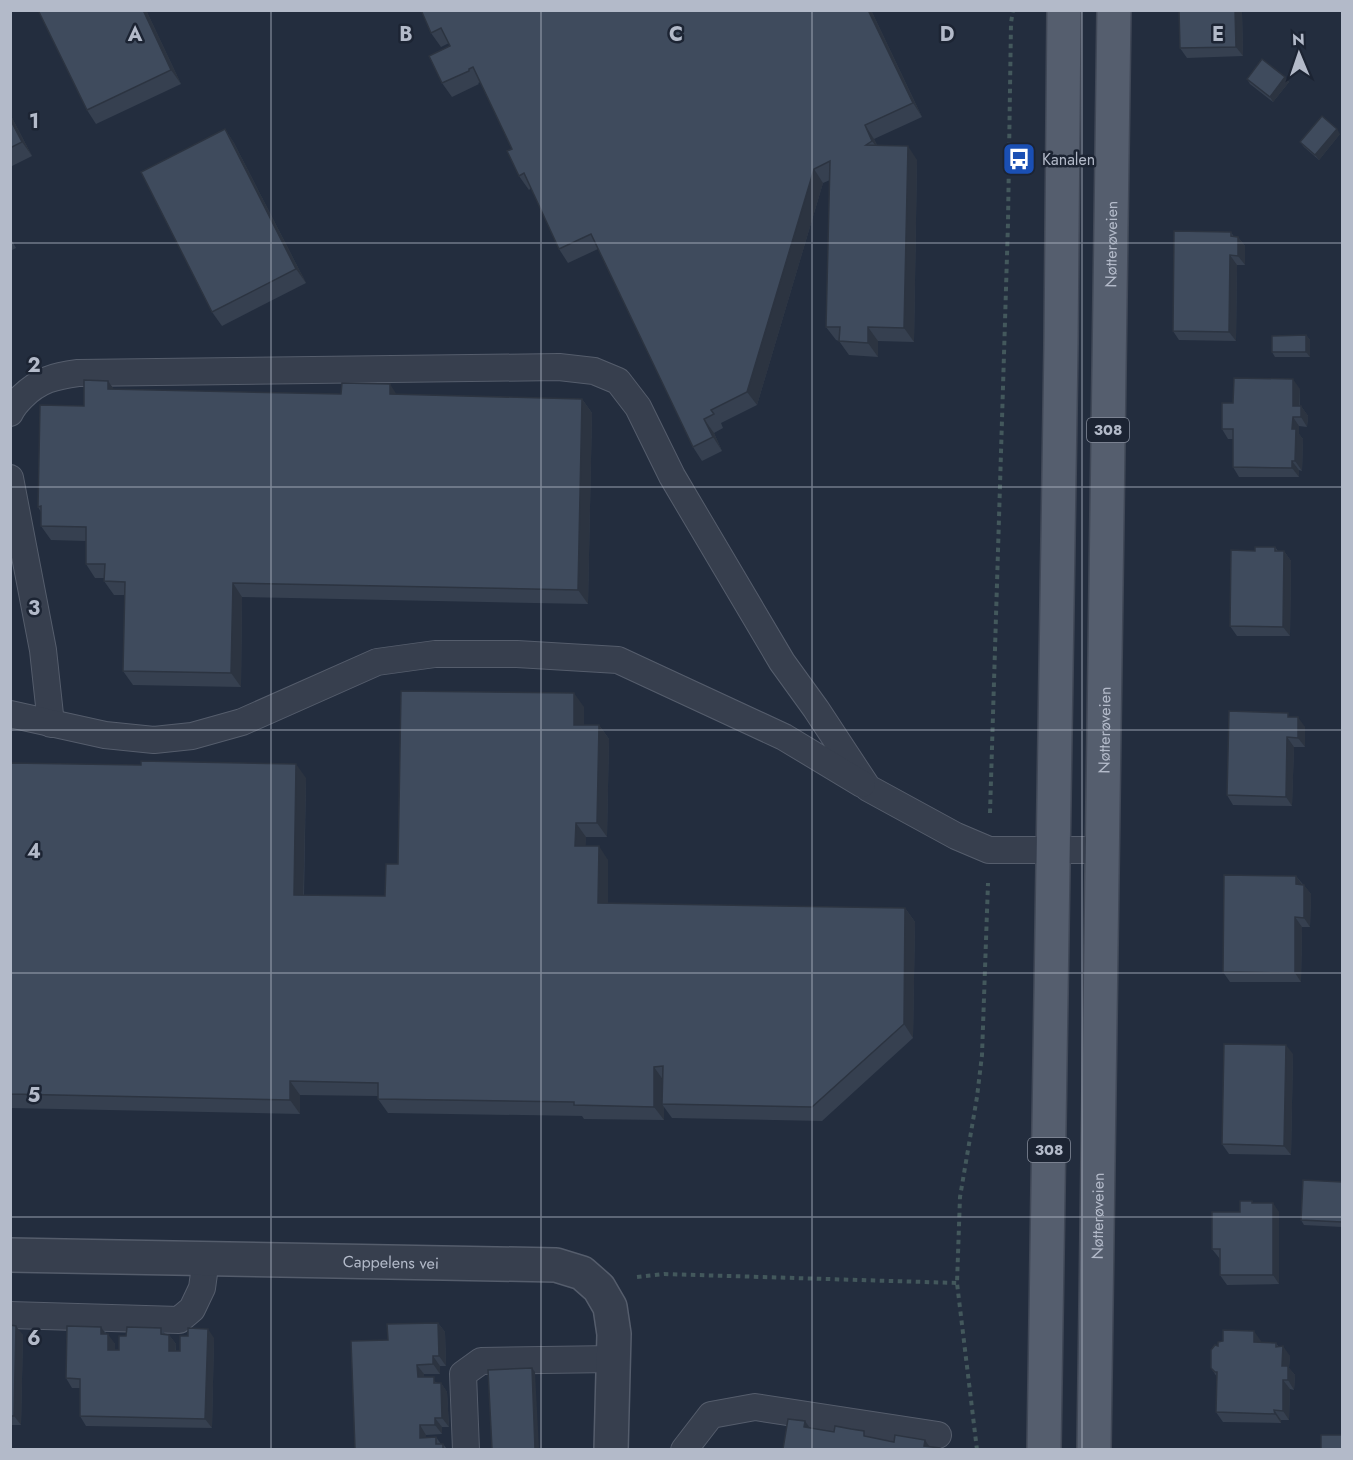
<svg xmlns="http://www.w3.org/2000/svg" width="1353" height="1460" font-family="Jost,sans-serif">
<rect width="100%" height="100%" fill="#232d3e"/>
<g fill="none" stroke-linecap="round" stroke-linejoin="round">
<defs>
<g id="lane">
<path d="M10 413C13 406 17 402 22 397 39 380 55 376 78 373L559 367 594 371 618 381 638 407 672 476 782 662 816 709 868 788 956 836 989 850H1103"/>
<path d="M10 478 43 650 51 724"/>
<path d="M10 714 105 735 154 740 192 736 242 722 377 662 435 654H517L618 660 784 737 862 784"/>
<path d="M10 1315 179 1320 192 1309 202 1288 206 1259"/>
<path d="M466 1450 463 1374 481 1361 613 1359"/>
<path d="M684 1450 711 1415 755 1407 938 1435"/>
</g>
<g id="street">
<path id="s1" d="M10 1255 556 1265 582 1273 599 1288 610 1307 614 1334 611 1450"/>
</g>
<g id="primary">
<path d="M1044 1450 1061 344 1064 10"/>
<path id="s2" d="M1094 1450 1114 10"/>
</g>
</defs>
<!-- lane casing -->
<use href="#lane" stroke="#555d6c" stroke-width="28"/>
<!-- street casing -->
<use href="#street" stroke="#555d6c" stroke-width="36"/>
<!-- primary casing -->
<use href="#primary" stroke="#404857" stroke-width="36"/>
<!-- path -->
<g stroke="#43585c" stroke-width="4" stroke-dasharray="4.5 4.5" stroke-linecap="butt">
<path d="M990 813 1008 223 1011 23 1013 10"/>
<path d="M637 1277 664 1274 957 1283"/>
<path d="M977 1450 957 1283 960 1197 977 1097 982 1055 988 883"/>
</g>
<!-- lane -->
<use href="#lane" stroke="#373f4e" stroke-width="26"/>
<!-- street -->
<use href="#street" stroke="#373f4e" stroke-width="33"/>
<!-- primary -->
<use href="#primary" stroke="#555e6e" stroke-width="33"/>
</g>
<!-- wall -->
<g fill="#364050">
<path d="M146 10 181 84 96 124 87 110Z"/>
<path d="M421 10H871L922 117 874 139 877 145 917 160 914 342 878 341V357L849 355 839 341 836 340 826 327 830 180 823 183 757 405 721 423 723 428 714 433 722 451 702 461 693 447 598 249 568 263 559 249 531 188 529 190 519 176 512 149 481 82 478 83 479 84 452 97 442 83 450 46 449 43 441 47 431 33Z"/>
<path d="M1179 10H1254V12H1242L1243 56 1187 58 1180 48Z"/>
<path d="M1285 77 1289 82 1273 102 1250 84 1247 79Z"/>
<path d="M10 114 32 156 10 167Z"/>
<path d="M225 129 234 143 306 283 222 326 212 312Z"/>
<path d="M1340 134 1319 160 1304 147 1300 142Z"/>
<path d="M1231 232 1234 237H1238L1245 246V265H1237L1236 341 1179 340 1173 331Z"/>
<path d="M10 237 16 248 10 251Z"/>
<path d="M1306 335 1310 340V357H1275L1272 352Z"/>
<path d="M108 381 114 390 582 399 592 413 588 604 242 597 241 687 133 685 123 671 125 595H114L104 581V578H95L86 564V541L51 540 41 526V512L38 507Z"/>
<path d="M1300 389V406H1301L1308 416 1307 427 1299 426V434L1303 439 1302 471 1299 470V477H1239L1233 467V439H1228L1222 429 1233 403Z"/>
<path d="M1275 547 1278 551H1284L1291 561 1290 636H1237L1230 626 1255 551Z"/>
<path d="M584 707V725H599L609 739 607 837H586L585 846 608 860V903L905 908 915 922 913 1038 822 1121 672 1118 664 1107V1120L584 1119 582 1116 388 1113 378 1099V1096L300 1095V1114L10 1108V763L306 778 304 895 385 896 398 864Z"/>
<path d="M1291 717 1305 727V747H1294L1292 806 1233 805 1227 795Z"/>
<path d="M1296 876 1311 894 1310 927H1302L1301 982H1230L1223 972Z"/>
<path d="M1293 1054 1291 1155 1229 1154 1222 1144Z"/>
<path d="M1342 1182V1227L1304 1225 1301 1220Z"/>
<path d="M1252 1201 1253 1203 1279 1212V1284L1227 1285 1220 1275V1259L1212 1249 1240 1212Z"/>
<path d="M438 1323 445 1332 446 1366H440V1374H424V1377L438 1383H441L447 1392 449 1427H442V1434L426 1435V1438L436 1437 441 1444H443L447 1449H355L388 1340Z"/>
<path d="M10 1325 23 1335 21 1425H10Z"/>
<path d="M101 1327 115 1344V1350H119L126 1336 161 1328 166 1335H169L176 1344V1351H180L214 1338 212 1428 86 1426 80 1416V1388H72L66 1378Z"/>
<path d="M1261 1341V1343H1276L1278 1346 1290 1356 1289 1368 1295 1375 1294 1390 1290 1389 1289 1420H1281V1423L1223 1422 1216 1412 1217 1377 1211 1368 1218 1346Z"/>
</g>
<!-- shaded-wall -->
<g fill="#2c3441">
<path d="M143 10H146L181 84 171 70Z"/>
<path d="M868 10H871L922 117 913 103Z"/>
<path d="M1235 10H1240L1242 12 1243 56 1236 47Z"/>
<path d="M1285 77 1289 82 1273 102 1270 97Z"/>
<path d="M10 114 32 156 22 142 10 119Z"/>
<path d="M865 125 874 139 882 155 872 141Z"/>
<path d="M225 129 234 143 306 283 296 269Z"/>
<path d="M1337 129 1340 134 1319 160 1315 155Z"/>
<path d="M908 146 917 160 914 342 904 328Z"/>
<path d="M814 169 823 183 757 405 747 392Z"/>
<path d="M1238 237 1245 246V265L1238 256Z"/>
<path d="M1230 255 1237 265 1236 341 1229 332Z"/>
<path d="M868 327 878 341V357L868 343Z"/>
<path d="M1306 335 1310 340V357L1306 352Z"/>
<path d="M1293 379 1300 389 1299 416 1293 406Z"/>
<path d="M108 381 118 395 108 389Z"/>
<path d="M390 384 399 398 390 394Z"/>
<path d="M582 399 592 413 588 604 578 590Z"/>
<path d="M1301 406 1308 416 1307 427 1301 417Z"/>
<path d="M1293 417 1299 426V434L1303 439 1302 471 1295 461 1292 429Z"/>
<path d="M704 419 714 433 722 451 713 437Z"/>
<path d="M1292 461 1299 470V477L1292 468Z"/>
<path d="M1284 551 1291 561 1290 636 1283 627Z"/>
<path d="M233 583 242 597 241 687 231 673Z"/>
<path d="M574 693 584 707V739L574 725Z"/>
<path d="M1298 717 1305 727V747L1298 738Z"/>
<path d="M599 725 609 739 607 837 597 823Z"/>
<path d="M1287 737 1294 747 1292 806 1286 797Z"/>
<path d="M296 764 306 778 303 909 294 895Z"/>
<path d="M576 823 586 837 585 860 575 846Z"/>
<path d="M599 846 608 860V917L598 903Z"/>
<path d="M1296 876 1303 886 1296 884Z"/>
<path d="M1304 885 1311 894 1310 927 1304 918Z"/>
<path d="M905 908 915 922 913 1038 904 1024Z"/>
<path d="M1295 917 1302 927 1301 982 1295 973Z"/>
<path d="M1286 1045 1293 1054 1291 1155 1284 1146Z"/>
<path d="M654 1067 664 1081 662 1104 664 1107V1120L654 1107Z"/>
<path d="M290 1081 300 1095V1114L290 1100Z"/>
<path d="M1273 1203 1279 1212V1284L1273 1275Z"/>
<path d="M438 1323 445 1332 446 1366 439 1356Z"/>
<path d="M16 1326 23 1335 21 1425 14 1416Z"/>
<path d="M101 1327 107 1336 101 1334Z"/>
<path d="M208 1329 214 1338 212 1428 205 1419Z"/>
<path d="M1254 1331 1261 1341 1260 1352 1254 1342Z"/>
<path d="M108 1334 115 1344V1359L108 1350Z"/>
<path d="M169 1335 176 1344 175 1361 169 1351Z"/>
<path d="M1283 1346 1290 1356 1289 1368 1295 1375 1294 1390 1288 1380 1282 1366Z"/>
<path d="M433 1356 440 1366V1374L433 1364Z"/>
<path d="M417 1365 424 1374 425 1387 418 1377Z"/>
<path d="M532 1368 535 1372 539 1449H535Z"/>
<path d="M1283 1380 1290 1389 1289 1420 1283 1411Z"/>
<path d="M441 1383 447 1392 449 1427 442 1418Z"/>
<path d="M1274 1410 1281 1420V1423L1275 1414Z"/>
<path d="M435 1418 442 1427V1434L435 1425Z"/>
<path d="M805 1421 812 1431 804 1427Z"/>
<path d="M420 1425 426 1435 427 1448 420 1438Z"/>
<path d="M925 1440 931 1449 924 1446Z"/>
</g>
<!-- building -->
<g fill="#3f4b5d" stroke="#2c3441" stroke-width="1.5">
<path d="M38 10H143L171 70 87 110Z"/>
<path d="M421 10H868L913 103 865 125 872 141 866 145 908 146 904 328 868 327V343L839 341 840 327H826L830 161 814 169 747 392 711 410 714 414 704 419 713 437 693 447 591 234 559 249 524 173 519 176 507 151 512 149 473 67 469 69V71L442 83 429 56 450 46 441 28 431 33Z"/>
<path d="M1179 10H1235L1236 47 1180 48Z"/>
<path d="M1262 59 1285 77 1270 97 1247 79Z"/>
<path d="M1322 116 1337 129 1315 155 1300 142Z"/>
<path d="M10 119 22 142 10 148Z"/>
<path d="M225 129 296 269 212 312 141 172Z"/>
<path d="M1174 231 1231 232V236L1238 237V256L1230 255 1229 332 1173 331Z"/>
<path d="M1306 335V352H1272V336Z"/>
<path d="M1234 378 1293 379V406H1301V417H1293L1292 429H1296L1295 461H1292V468L1233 467V429H1222V403H1233Z"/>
<path d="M84 380 108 381V389L341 394 342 383 390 384V394L582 399 578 590 233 583 231 673 123 671 125 582 104 581 105 564H86V527L41 526V506L38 507 40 405 84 406Z"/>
<path d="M1255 547H1275V551H1284L1283 627 1230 626 1231 550 1255 551Z"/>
<path d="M401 691 574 693V725H599L597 823H576L575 846H599L598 903 905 908 904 1024 812 1107 662 1104 663 1066 654 1067V1107L574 1105V1102L378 1099V1083L290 1081V1100L10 1094V763L141 765V761L296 764 294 895 385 896 386 864H398Z"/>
<path d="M1229 711 1288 713V717H1298V738L1287 737 1286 797 1227 795Z"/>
<path d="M1224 875 1296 876V884L1304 885V918L1295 917V973L1223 972Z"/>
<path d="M1224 1044 1286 1045 1284 1146 1222 1144Z"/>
<path d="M1303 1180 1342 1182V1222L1301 1220Z"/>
<path d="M1240 1201H1252V1203H1273V1275H1220V1249H1212V1212H1240Z"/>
<path d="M438 1323 439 1356H433V1364L417 1365 418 1377H434V1383H441L442 1418H435V1425H420V1438L436 1437V1444H443V1449H355L351 1341 388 1340 387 1324Z"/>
<path d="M10 1325 16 1326 14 1416H10Z"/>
<path d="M67 1326 101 1327V1334H108V1350H119V1336H126L127 1327 161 1328V1334L169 1335V1351H180V1336H188V1328L208 1329 205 1419 80 1416V1379L66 1378Z"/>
<path d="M1223 1330 1254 1331V1342L1276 1343V1347L1283 1346 1282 1366H1288V1380H1283V1411L1274 1410 1275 1414 1216 1412 1217 1372H1215L1211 1368V1350L1215 1345 1218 1346V1342L1223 1341Z"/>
<path d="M532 1368 535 1449H492L488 1370Z"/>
<path d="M788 1419 805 1421 804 1427 834 1432 835 1426 851 1429 864 1431V1436L894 1442 895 1435 925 1440 924 1446 940 1448V1449H783Z"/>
<rect x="1321" y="1435" width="21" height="14"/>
</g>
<!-- grid -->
<path fill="none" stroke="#b3bac9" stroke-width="1.5" stroke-opacity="0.55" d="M271 10V1450M541 10V1450M812 10V1450M1082 10V1450M10 243H1342M10 487H1342M10 730H1342M10 973H1342M10 1217H1342"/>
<!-- icons -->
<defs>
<symbol id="bus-square" viewBox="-11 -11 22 22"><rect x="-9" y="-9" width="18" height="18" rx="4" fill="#1a4fb4" stroke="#1c2433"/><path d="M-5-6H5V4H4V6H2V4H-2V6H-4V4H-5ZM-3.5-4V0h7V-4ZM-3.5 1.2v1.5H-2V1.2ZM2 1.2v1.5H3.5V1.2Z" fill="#fff"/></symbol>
</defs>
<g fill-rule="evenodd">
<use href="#bus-square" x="1000" y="140" width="38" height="38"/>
</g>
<g text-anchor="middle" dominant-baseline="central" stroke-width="5" stroke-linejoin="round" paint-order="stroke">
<!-- shield labels -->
<g fill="#1c2433" stroke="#868d9c" stroke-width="1.5">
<rect x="1087" y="418" width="42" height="24" rx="4.5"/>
<rect x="1028" y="1138" width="42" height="24" rx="4.5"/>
</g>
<g font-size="15" font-weight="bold" fill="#b3bac9">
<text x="1108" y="430">308</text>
<text x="1049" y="1150">308</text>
</g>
<!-- poi labels -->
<g font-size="16" fill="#b3bac9" stroke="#1c2433" text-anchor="start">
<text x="1042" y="159">Kanalen</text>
</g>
<!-- street labels -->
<g font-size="16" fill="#b3bac9" stroke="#1c2433">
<text stroke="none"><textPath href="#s2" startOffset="1206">Nøtterøveien</textPath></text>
<text stroke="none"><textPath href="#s2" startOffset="720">Nøtterøveien</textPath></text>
<text stroke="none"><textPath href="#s2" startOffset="234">Nøtterøveien</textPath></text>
<text stroke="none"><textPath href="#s1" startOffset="381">Cappelens vei</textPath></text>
</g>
</g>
<g font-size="20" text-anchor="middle" font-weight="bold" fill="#b3bac9" stroke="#1c2433" stroke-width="5" stroke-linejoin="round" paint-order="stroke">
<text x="135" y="41">A</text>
<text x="406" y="41">B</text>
<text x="676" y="41">C</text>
<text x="947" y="41">D</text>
<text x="1218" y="41">E</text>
<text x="34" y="128">1</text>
<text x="34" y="372">2</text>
<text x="34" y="615">3</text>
<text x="34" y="858">4</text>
<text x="34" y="1102">5</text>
<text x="34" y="1345">6</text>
</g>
<!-- border -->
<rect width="1353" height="1460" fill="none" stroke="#b3bac9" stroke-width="24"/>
<!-- north arrow -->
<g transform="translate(1299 54) rotate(358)" stroke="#1c2433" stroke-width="4.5" paint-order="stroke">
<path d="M0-4.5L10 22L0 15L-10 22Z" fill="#b3bac9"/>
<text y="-9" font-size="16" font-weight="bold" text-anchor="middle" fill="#b3bac9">N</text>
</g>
</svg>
